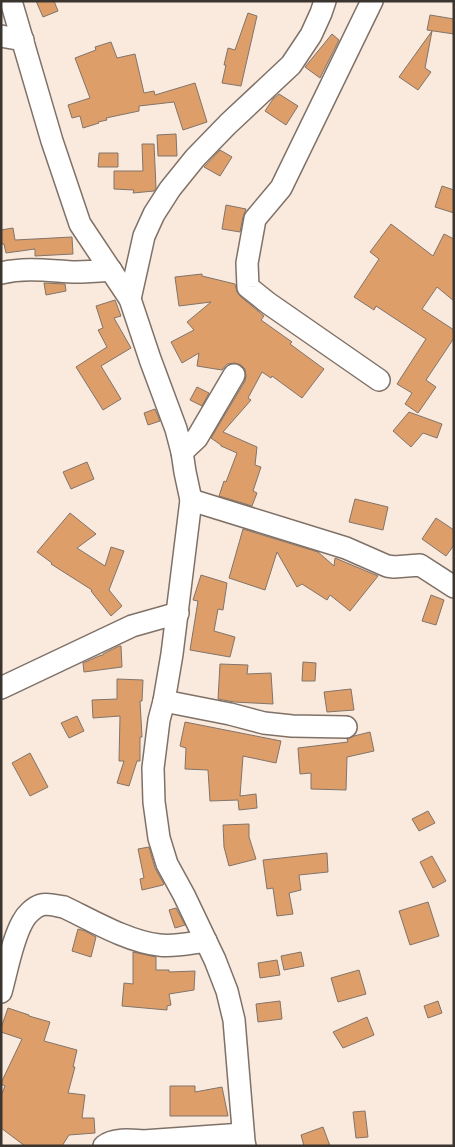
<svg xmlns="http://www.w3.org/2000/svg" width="455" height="1147" font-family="'Work Sans',sans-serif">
<rect width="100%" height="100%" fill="#faeade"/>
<!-- building -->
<g fill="#dd9e6a" stroke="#827469">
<path d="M36 1H54L58 11 43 17Z"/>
<path d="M248 13 257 16 241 86 222 83 226 65H224L228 48 235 50Z"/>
<path d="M430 15 454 19V34L427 30Z"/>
<path d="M432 31 425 68 431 72 418 90 399 77Z"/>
<path d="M332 34 339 40 320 78 305 67Z"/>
<path d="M111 42 117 58 135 54 144 93 154 91 155 95 195 83 207 122 183 130 174 102 139 106V111L106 118 107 120 98 122 99 123 83 128 80 116 72 118 68 105 90 98 75 58 96 50 95 47Z"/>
<path d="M279 94 298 106 286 125 265 111 273 99Z"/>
<path d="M176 134 177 156H158L157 135Z"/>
<path d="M142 144H154L156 188 154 191 133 193 134 190 114 189V171H143Z"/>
<path d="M220 150 232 157 220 176 204 167Z"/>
<path d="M99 153H118V167H98Z"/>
<path d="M442 186 454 190V213L435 207Z"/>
<path d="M226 205 246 209 243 217 240 232 222 229Z"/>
<path d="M391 224 433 256 444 234 454 239V301L437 287 422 309 454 330V338L426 380 436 387 418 413 405 404 412 393 397 384 426 339 376 306 374 310 354 297 379 259 370 252Z"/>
<path d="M13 228 15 240 72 237 73 254 35 256V249L6 253 4 244H1V230Z"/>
<path d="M202 274V276L235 284 237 292 240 296 264 316 261 320 292 342 290 344 324 369 302 398 272 376 271 378 262 372 248 398 251 400 223 432 257 447 255 465 261 467 253 491 257 493 252 506 219 496 224 481 226 482 237 453 221 446V445L211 438 245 381 246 376 245 369 241 365 235 363 227 364 222 370 197 366 199 353 182 363 171 342 194 330 187 322 211 302 179 306 175 277Z"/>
<path d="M44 283 65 284 66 291 46 295Z"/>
<path d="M115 300 121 316 114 318 131 348 101 366 121 399 103 410 76 367 107 347 98 330 103 328 96 306Z"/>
<path d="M197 387 209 393 202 406 190 400Z"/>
<path d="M155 409 160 421 148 425 144 413Z"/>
<path d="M409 412 442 424 437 438 423 433 411 447 393 431Z"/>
<path d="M87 462 94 479 71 489 63 472Z"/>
<path d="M355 499 388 507 383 530 349 522Z"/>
<path d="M70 513 96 534 77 548 105 566 111 547 124 551 109 590 122 606 111 616 91 591 92 590 51 564 52 563 37 552Z"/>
<path d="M436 518 454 530V545L446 556 422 539Z"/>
<path d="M243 529 318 552 334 566 335 558 378 576 350 611 330 595 327 600 302 584 297 587 277 552 265 590 229 578Z"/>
<path d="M201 575 227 583 223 610 218 609 214 631 235 637 230 657 190 650 198 601 193 600Z"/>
<path d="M431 595 444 600 436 625 422 621Z"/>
<path d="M119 646H121L122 667 84 672 83 663 99 656 103 655V654Z"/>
<path d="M303 662 316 663 315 681H302Z"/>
<path d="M220 664 248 665 247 674 271 673 273 704 234 702 218 699Z"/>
<path d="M117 679 143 680 142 701H140L142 737H140V761H137L129 786 117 783 124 761H119L120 716 93 718 92 700 117 699Z"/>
<path d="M351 689 354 710 327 712 324 692Z"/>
<path d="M77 716 84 731 69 738 61 723Z"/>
<path d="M185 722 281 741 276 763 243 756 240 796 256 794 257 808 239 810 238 800 210 801 208 770 185 769 186 748 180 746Z"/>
<path d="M370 732 374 751 347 757 346 790 311 789V773L300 774 298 748 348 742 347 739 354 736Z"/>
<path d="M30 753 48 787 30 796 12 763Z"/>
<path d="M428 811 435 823 419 831 412 819Z"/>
<path d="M249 824V837L256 859 229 866 224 847 223 825Z"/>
<path d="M149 847 155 868 164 884 163 885 142 890 140 879 144 878 138 849Z"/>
<path d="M327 853 328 872 299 875 301 890 289 893 293 914 277 916 273 888 267 889 263 860Z"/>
<path d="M432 856 446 881 433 888 420 862Z"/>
<path d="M428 902 439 936 410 945 399 911Z"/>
<path d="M176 908 185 925 175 928 169 910Z"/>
<path d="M78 929 85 931 96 937 91 957 72 951Z"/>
<path d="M133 952 156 957V970H169V972L195 971 194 990 169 994 171 1005 167 1006V1010L122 1006 124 983 133 984Z"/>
<path d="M301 952 304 966 284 970 281 956Z"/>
<path d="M277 960 280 975 260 978 258 963Z"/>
<path d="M359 970 366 994 338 1002 331 978Z"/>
<path d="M280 1001 282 1019 258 1022 256 1004Z"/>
<path d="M438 1001 442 1013 428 1018 424 1006Z"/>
<path d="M8 1008 29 1015V1016L50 1022 44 1041 77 1050 73 1067H75L68 1093 85 1095 82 1118H94L95 1133 69 1135 62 1146H25L1 1128V1096L5 1086 1 1084V1083L22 1039 1 1032V1028Z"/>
<path d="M367 1017 374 1035 343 1048 333 1032Z"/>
<path d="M170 1086H195V1092L222 1087 228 1116H170Z"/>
<path d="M365 1111 368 1137 356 1138 353 1112Z"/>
<path d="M323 1127 330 1146H304L301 1135Z"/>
</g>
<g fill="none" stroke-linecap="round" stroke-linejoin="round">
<defs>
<g id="minor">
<path d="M11 1 52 141 80 224 130 299 150 359 176 429 182 452 185 472 191 500 172 654 164 701 159 720 153 768 154 802 159 838 167 864 184 895 215 960 227 991 234 1020 244 1141 245 1146"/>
<path d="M372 1 281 188 255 219 247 263 248 287 268 303 379 380"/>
<path d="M1 36 23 40"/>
<path d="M1 273C27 267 50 271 76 272 87 272 99 271 111 270"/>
<path d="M130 299 144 236 154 214 170 189 195 158 228 124 291 65 311 35 321 13 325 1"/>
<path d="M182 452 197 438 234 375"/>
<path d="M191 500 346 548 387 566 394 567 420 565 454 587"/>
<path d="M1 688 132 626 178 613"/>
<path d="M164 701 230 714 264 723 292 726 346 727"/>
<path d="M1 992C7 971 12 940 23 921 26 915 34 907 41 905 48 903 57 906 64 907 91 920 129 942 159 945 175 947 190 943 206 941"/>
<path d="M104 1146C114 1138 131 1140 143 1141L243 1134"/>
</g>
</defs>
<!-- minor casing -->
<use href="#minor" stroke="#7f7167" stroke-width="24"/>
<!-- minor -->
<use href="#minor" stroke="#fff" stroke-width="21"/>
</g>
<!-- border -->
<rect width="455" height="1147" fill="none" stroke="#3b3530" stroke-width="5"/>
</svg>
